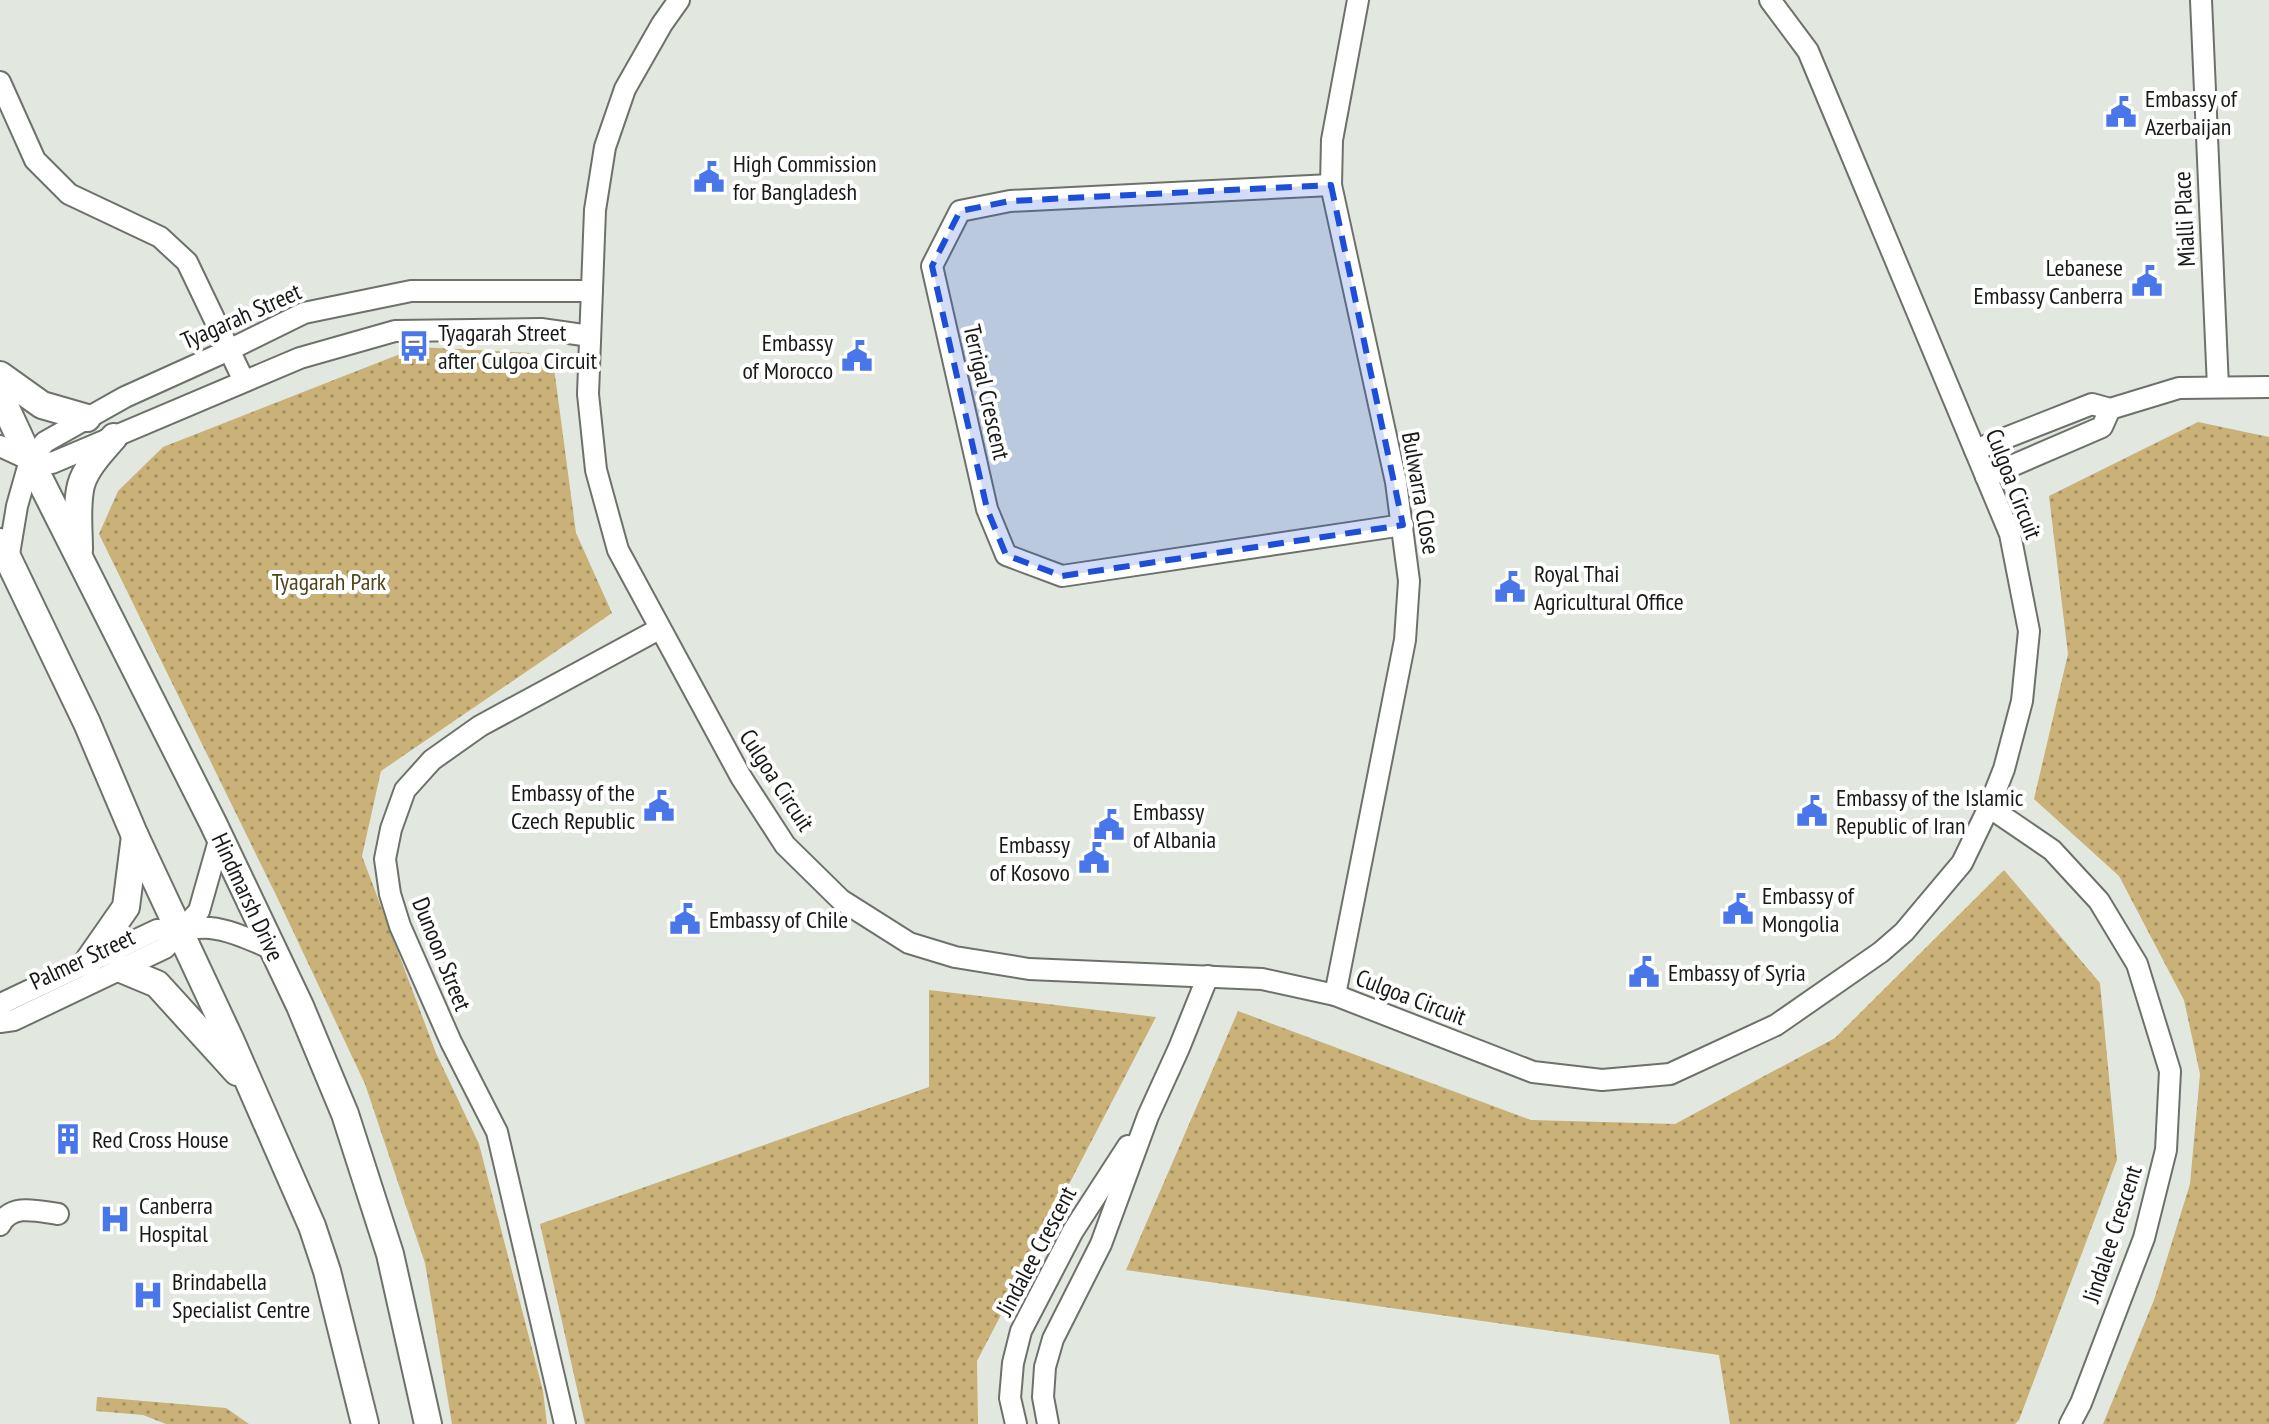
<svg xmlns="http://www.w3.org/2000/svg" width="2269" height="1424" font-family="'PT Sans Narrow',sans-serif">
<defs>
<pattern id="grass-dots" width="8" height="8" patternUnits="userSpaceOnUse" patternTransform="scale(2)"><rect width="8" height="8" fill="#c9b177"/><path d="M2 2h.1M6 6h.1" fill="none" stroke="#a28f61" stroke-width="1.8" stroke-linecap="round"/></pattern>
</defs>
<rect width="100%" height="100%" fill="#e2e8e0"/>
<!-- grass -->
<g fill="url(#grass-dots)">
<path d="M418 347 532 353 554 368 576 533 612 613 381 771 362 856 436 1053 479 1144 543 1391 547 1424H452L425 1263 365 1084 276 895 99 534 118 491 163 447Z"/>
<path d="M2198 422 2269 437V1424H2103L2154 1300 2190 1184 2200 1074 2184 1000 2119 876 2034 799 2068 654 2049 496Z"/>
<path d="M2004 870 2100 983 2117 1160 2019 1420 2015 1424H1730L1719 1355 1126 1270 1238 1011 1531 1120 1675 1124 1835 1038Z"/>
<path d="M929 990 1156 1017 977 1361 978 1424H585L540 1224 929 1087Z"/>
<path d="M97 1397 226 1408 249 1424H166L143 1415 96 1411Z"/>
</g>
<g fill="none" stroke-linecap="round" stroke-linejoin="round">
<defs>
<g id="minor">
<path d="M679 0 662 24 625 89 605 147 595 210 588 394 596 470 618 550 741 777 785 845 841 900 909 943 955 957 1029 969 1262 979 1335 995 1533 1072 1602 1080 1670 1074 1776 1025 1881 952 1904 932 1962 863 1989 807 2004 769 2022 701 2029 631 2010 534 1808 51 1770 0"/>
<path d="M2201 0 2218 387"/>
<path d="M0 82 35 160 69 194 160 237 187 262 244 381"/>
<path d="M1331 185 1010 201 960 211 932 266 987 509 1006 555 1062 576 1403 525"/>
<path d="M0 446 30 460 52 463 300 358 395 331 541 329 590 336"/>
<path d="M1975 450 2092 404 2110 409 2179 388 2269 387"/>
<path d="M1986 477 2102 427 2110 409"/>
<path d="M8 560 17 506 30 460 45 442 125 397 229 350 304 313 411 291H592"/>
<path d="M1989 807 2052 850 2099 901 2137 964 2170 1071 2166 1150 2144 1238 2081 1403 2070 1424"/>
<path d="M1335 995 1405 640 1409 581 1396 482 1331 185 1332 140 1358 0"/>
<path d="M0 1006 5 1002 157 930C174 931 194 927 210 928 231 930 253 941 273 949"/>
<path d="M0 1022 14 1020 165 948 199 911 220 837"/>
<path d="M0 1225C11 1203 37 1211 58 1214"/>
<path d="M565 1424 497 1132 451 1042 400 926 390 894 385 859 391 829 405 790 432 760 480 726 659 629"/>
<path d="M1016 1424 1010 1398 1013 1363 1021 1331 1073 1231 1128 1146"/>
<path d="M1048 1424 1043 1397 1045 1367 1053 1339 1101 1244 1148 1116 1179 1048 1208 976"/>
</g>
<g id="major">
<path d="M0 375 42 405 87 418"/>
<path d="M0 395 30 460 213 823 300 1006 345 1114 390 1254 428 1424"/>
<path d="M0 542 87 723 135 836 230 1039 312 1226 327 1271 365 1424"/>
<path d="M79 550C79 529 76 505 81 485 86 467 102 451 114 437"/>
<path d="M87 963 126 907 135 836"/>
<path d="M121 969 157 984 237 1072"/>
</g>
</defs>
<!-- minor casing -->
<use href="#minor" stroke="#6c726a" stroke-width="24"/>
<!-- major casing -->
<use href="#major" stroke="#6c726a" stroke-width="30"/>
<!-- minor -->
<use href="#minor" stroke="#fff" stroke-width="20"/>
<!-- major -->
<use href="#major" stroke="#fff" stroke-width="26"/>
</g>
<!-- marked area -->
<path fill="#1d4ed8" fill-opacity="0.2" stroke="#1d4ed8" stroke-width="6" stroke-dasharray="16 10" stroke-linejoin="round" d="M1331 185 1403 525 1062 576 1006 555 987 509 932 266 960 211 1010 201Z"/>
<!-- icons -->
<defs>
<symbol id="civic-bare" viewBox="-9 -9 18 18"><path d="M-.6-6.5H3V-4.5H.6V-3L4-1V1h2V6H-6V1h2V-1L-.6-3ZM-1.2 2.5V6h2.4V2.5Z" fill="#4976e8" stroke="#fff" stroke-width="2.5" paint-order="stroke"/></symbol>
<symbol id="bus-bare" viewBox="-9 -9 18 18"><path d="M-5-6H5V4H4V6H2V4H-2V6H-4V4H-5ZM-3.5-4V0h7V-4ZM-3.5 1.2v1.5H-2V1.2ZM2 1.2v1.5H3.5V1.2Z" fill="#4976e8" stroke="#fff" stroke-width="2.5" paint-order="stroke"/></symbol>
<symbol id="building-bare" viewBox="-9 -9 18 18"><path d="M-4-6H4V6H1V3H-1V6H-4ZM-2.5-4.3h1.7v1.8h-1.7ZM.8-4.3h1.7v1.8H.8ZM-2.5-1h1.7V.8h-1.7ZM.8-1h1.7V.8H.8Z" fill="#4976e8" stroke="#fff" stroke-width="2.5" paint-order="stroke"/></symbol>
<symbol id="hospital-bare" viewBox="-9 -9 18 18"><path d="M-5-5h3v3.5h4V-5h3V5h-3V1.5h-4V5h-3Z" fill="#4976e8" stroke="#fff" stroke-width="2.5" paint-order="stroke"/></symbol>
</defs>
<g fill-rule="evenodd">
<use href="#civic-bare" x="2099" y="90" width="44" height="44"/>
<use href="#civic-bare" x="687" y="155" width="44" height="44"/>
<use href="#civic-bare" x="2125" y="259" width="44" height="44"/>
<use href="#bus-bare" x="392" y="324" width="44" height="44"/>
<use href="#civic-bare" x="835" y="334" width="44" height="44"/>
<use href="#civic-bare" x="1488" y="565" width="44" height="44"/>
<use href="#civic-bare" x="637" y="784" width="44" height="44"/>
<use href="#civic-bare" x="1790" y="789" width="44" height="44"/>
<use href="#civic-bare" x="1087" y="803" width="44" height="44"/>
<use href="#civic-bare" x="1072" y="836" width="44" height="44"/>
<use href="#civic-bare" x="1716" y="887" width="44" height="44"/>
<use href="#civic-bare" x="663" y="897" width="44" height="44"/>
<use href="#civic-bare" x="1622" y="950" width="44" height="44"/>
<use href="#building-bare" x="46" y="1117" width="44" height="44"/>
<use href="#hospital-bare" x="93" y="1197" width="44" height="44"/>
<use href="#hospital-bare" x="126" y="1273" width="44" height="44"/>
</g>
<g text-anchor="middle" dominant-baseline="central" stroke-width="8" stroke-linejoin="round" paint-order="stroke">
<!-- poi labels -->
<g font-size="24" fill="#181a17" stroke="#fff" text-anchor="start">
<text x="2145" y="98">Embassy of<tspan x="2145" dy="28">Azerbaijan</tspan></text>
<text x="733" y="163">High Commission<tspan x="733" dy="28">for Bangladesh</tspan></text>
<text x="2123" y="267" text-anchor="end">Lebanese<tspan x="2123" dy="28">Embassy Canberra</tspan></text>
<text x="438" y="332">Tyagarah Street<tspan x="438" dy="28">after Culgoa Circuit</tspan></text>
<text x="833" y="342" text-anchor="end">Embassy<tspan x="833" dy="28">of Morocco</tspan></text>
<text x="1534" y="573">Royal Thai<tspan x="1534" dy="28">Agricultural Office</tspan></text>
<text x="635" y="792" text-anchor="end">Embassy of the<tspan x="635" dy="28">Czech Republic</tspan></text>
<text x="1836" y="797">Embassy of the Islamic<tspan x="1836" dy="28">Republic of Iran</tspan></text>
<text x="1133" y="811">Embassy<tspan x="1133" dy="28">of Albania</tspan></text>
<text x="1070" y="844" text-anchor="end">Embassy<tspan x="1070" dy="28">of Kosovo</tspan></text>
<text x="1762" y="895">Embassy of<tspan x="1762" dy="28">Mongolia</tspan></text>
<text x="709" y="919">Embassy of Chile</text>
<text x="1668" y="972">Embassy of Syria</text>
<text x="92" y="1139">Red Cross House</text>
<text x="139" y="1205">Canberra<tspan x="139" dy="28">Hospital</tspan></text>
<text x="172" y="1281">Brindabella<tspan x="172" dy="28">Specialist Centre</tspan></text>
</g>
<!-- street labels -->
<g font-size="24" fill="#181a17" stroke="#fff">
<text transform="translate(2184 219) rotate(-93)">Mialli Place</text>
<text transform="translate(241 316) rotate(-24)">Tyagarah Street</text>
<text transform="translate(987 392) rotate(77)">Terrigal Crescent</text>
<text transform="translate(2014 484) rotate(69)">Culgoa Circuit</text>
<text transform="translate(1421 493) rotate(80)">Bulwarra Close</text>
<text transform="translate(777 780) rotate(57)">Culgoa Circuit</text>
<text transform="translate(248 897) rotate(65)">Hindmarsh Drive</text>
<text transform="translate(442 954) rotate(68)">Dunoon Street</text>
<text transform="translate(82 959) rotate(-25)">Palmer Street</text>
<text transform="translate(1411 997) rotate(21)">Culgoa Circuit</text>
<text transform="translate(2112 1234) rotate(-72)">Jindalee Crescent</text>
<text transform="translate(1036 1251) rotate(-62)">Jindalee Crescent</text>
</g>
<!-- park labels -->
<g font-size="24" fill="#534319" stroke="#fff">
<text x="329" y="581">Tyagarah Park</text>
</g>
</g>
</svg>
